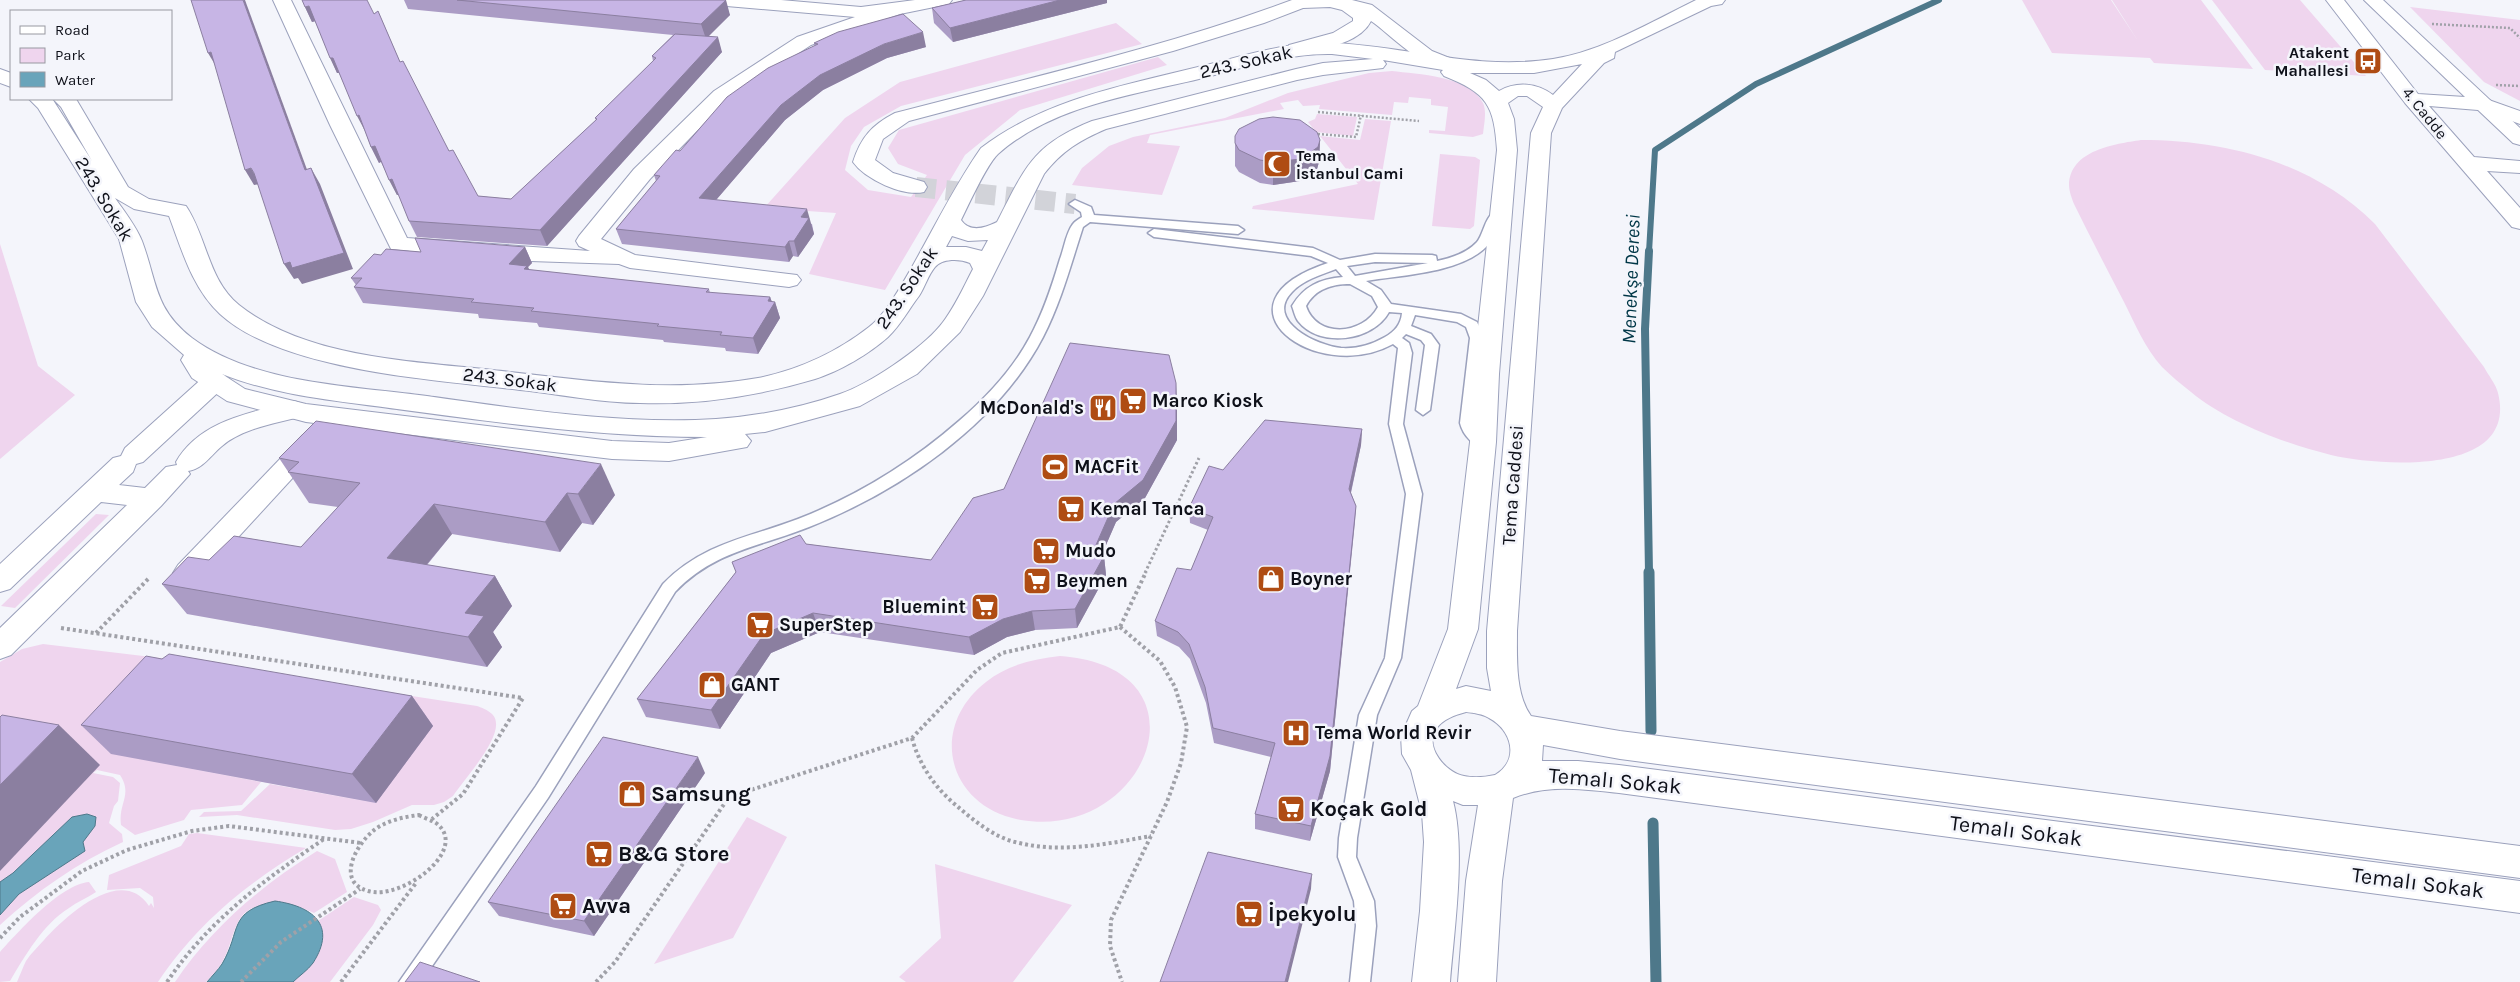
<svg xmlns="http://www.w3.org/2000/svg" width="2520" height="982" font-family="Karla,sans-serif">
<rect width="100%" height="100%" fill="#f4f5fb"/>
<!-- green -->
<g fill="#efd5ee">
<path d="M2022 0H2111L2138 41 2112 0H2201L2253 69 2154 63 2150 58 2052 53Z"/>
<path d="M2212 0H2300L2366 76 2265 70Z"/>
<path d="M2410 7 2520 20V101L2484 82Z"/>
<path d="M1116 23 1142 44 901 106 864 127 851 146 845 170 868 190 911 197 927 175 898 164 888 148 899 130 1158 57 1167 65 1020 110 965 155 885 290 809 274 836 213 764 208 845 118 900 82Z"/>
<path d="M1392 71C1417 74 1470 76 1483 103 1487 112 1484 124 1483 134L1473 137 1429 133V130L1445 131 1448 107 1431 105V99L1409 97 1408 103 1394 102 1392 115 1319 109 1320 105 1303 106 1298 100 1280 103 1284 109 1150 135 1147 143 1180 146 1162 195 1072 185 1082 168 1109 146 1133 137 1225 118 1288 93 1369 73Z"/>
<path d="M1317 114 1357 117 1353 136 1316 132 1308 122 1315 119Z"/>
<path d="M1365 119 1391 121 1374 220 1252 209 1253 206 1358 184 1320 136 1360 140Z"/>
<path d="M2141 140C2226 140 2313 162 2375 224L2484 367C2488 375 2496 384 2498 393 2519 477 2378 466 2331 455 2286 444 2227 422 2191 392 2181 384 2171 376 2162 367 2145 348 2135 324 2124 302 2107 269 2090 237 2074 204 2072 199 2069 191 2069 185 2070 150 2115 144 2141 140Z"/>
<path d="M1440 154 1475 157 1480 160 1474 226 1470 229 1432 226Z"/>
<path d="M0 244 38 366 75 395 0 459Z"/>
<path d="M96 514 109 515 15 608 1 606Z"/>
<path d="M43 644 185 661 477 706C485 709 496 713 496 723 498 742 464 780 453 796L444 802 434 805H412L373 822 351 829 335 830 237 815 199 817 204 812 241 811 270 784 376 803 129 757 261 782 242 805 191 810 184 820 135 835 121 825C118 803 133 795 120 775L97 770 93 773 113 777 120 783 118 801 114 806 109 823 122 834 123 842C77 863 37 891 0 925V662L22 649Z"/>
<path d="M1060 656C1215 667 1148 841 1021 820 948 807 927 728 986 682 1007 665 1033 659 1060 656Z"/>
<path d="M747 817 787 837 733 938 654 964Z"/>
<path d="M197 833 306 848C246 884 198 923 158 982H17C20 975 23 967 26 961 31 953 38 947 44 940 65 917 121 864 149 906L151 903 154 908 153 897 140 888 107 890 109 875 181 846 189 834Z"/>
<path d="M317 851 335 859 347 892 314 913C295 905 291 904 270 904 230 906 237 939 221 964 217 971 211 976 206 982H175C212 927 262 885 317 851Z"/>
<path d="M935 864 1072 905 1013 982H906L899 977 941 938Z"/>
<path d="M89 882 96 892C87 898 77 902 69 908 43 924 25 956 10 981L0 982V952C18 932 61 884 89 882Z"/>
<path d="M354 897 378 905 381 910 373 925 330 982H293L313 963 322 929 318 921Z"/>
</g>
<!-- water -->
<g fill="#69a4ba" stroke="#4e788a">
<path d="M87 814 96 817 95 826 83 842 85 851 19 894 0 915V882L13 873 72 817Z"/>
<path d="M275 901C311 906 338 924 313 963 308 970 299 976 293 982H207C212 976 218 970 222 964 242 930 227 912 275 901Z"/>
</g>
<g fill="none" stroke-linecap="round" stroke-linejoin="round">
<!-- stream-far2 -->
<path stroke="#4e788a" stroke-width="6" d="M1649 252 1655 150 1756 84 1939 0"/>
<!-- stream-far1 -->
<path stroke="#4e788a" stroke-width="8" d="M1649 573 1645 329 1649 251"/>
<!-- stream -->
<g stroke="#4e788a" stroke-width="11">
<path d="M1649 572 1651 731"/>
<path d="M1653 823 1656 982"/>
</g>
<!-- street-tunnel -->
<path stroke="#d2d3d9" stroke-width="20" stroke-dasharray="20 10" stroke-linecap="butt" d="M916 187 1075 204"/>
<defs>
<g id="lane">
<path d="M1075 200 1091 207 1094 215 1238 226 1244 230 1238 234 1090 222 1083 227C1071 264 1061 302 1043 337 997 425 900 491 809 527 759 547 714 551 675 592L548 798 421 982H399L536 786 663 584C703 543 748 538 798 519 857 496 912 462 959 421 987 397 1013 369 1030 337 1043 313 1052 286 1060 259 1064 249 1066 233 1073 224 1075 221 1079 219 1082 217L1081 212 1069 204Z"/>
<path d="M1496 212 1502 216C1497 226 1494 239 1486 247 1460 273 1401 275 1366 281L1381 290 1391 304 1461 314 1477 322 1484 338 1474 423 1476 430 1490 442 1488 445C1474 449 1463 435 1460 423L1470 338 1466 327 1457 322 1415 315 1411 326 1431 334 1439 345 1430 410 1423 415 1416 410 1425 345 1421 340 1406 334 1402 338 1409 343 1412 353 1403 424 1422 494 1401 658 1377 715 1357 838 1356 857 1374 901 1376 926 1370 982H1350L1356 926 1354 901 1338 857 1339 838 1359 715 1385 658 1406 494 1389 424 1398 348 1393 344C1317 386 1204 304 1328 263L1311 256 1154 237 1148 233 1154 229 1313 248 1340 260 1375 254 1432 255 1436 256 1437 261C1451 258 1467 253 1477 242 1484 234 1485 215 1496 212ZM1375 262 1428 263 1355 276 1347 266ZM1336 269 1343 277C1320 279 1304 286 1292 306 1294 311 1295 317 1298 321 1320 349 1373 341 1389 312L1402 313C1401 325 1394 332 1385 337 1371 345 1357 349 1341 348 1318 346 1264 321 1292 292 1303 280 1321 275 1336 269ZM1350 284 1372 296 1378 307C1363 335 1317 339 1306 306 1315 289 1332 284 1350 284Z"/>
</g>
<g id="street">
<path d="M273 0H291L407 238 590 251 579 246 576 241 579 236 634 169 714 91 797 37 855 17 715 5 709 4 706 0H781L861 7 915 0H952L949 4 900 14 811 45 728 99 650 179 601 239 635 255 797 275 801 280 797 285 789 287 630 268 619 264 498 260 391 249 330 125Z"/>
<path d="M1292 0H1352L1372 5 1432 51 1457 61 1460 65 1457 69C1428 76 1393 36 1371 21 1359 45 1319 49 1296 55L1289 53 1287 49 1289 45 1333 33 1353 21V18L1342 10 1330 7 1303 8 1264 23 1173 51 909 121 883 139 875 160 893 173 924 182 927 187 924 192C903 197 865 179 853 162 861 137 872 125 895 113 1028 78 1163 48 1292 0Z"/>
<path d="M2486 99 2520 111V124L2479 109 2476 105 2479 101Z"/>
<path d="M215 373 224 375 228 381 224 387 143 462 136 464 133 472 119 485 145 488 166 467 177 465 176 462C200 420 251 413 294 401L303 404 307 410 303 416C277 423 243 428 222 446 211 455 203 469 188 471L190 474 161 506 11 655 0 659V628L127 505 101 502 10 589 0 592V564L113 458 121 456 125 448 206 375Z"/>
<path d="M312 432 321 435 325 441 321 447 198 581 188 584 178 581 173 573 178 565 303 435Z"/>
</g>
<g id="secondary">
<path d="M1696 0H1725L1722 4 1711 6 1615 52 1614 58 1604 63 1562 108 1551 133 1517 631C1517 657 1515 694 1531 716L1620 731 2520 846V878L1620 759 1543 745 1542 761H1578L1619 765 2520 881V913L1619 793C1583 789 1547 784 1513 798L1502 881 1496 982H1458L1466 881 1478 805H1463L1453 801C1466 850 1454 931 1450 982H1412L1420 911 1424 842 1422 813 1411 770 1402 754 1401 736 1412 711 1418 706 1448 629 1470 442 1473 374 1497 150C1494 105 1487 93 1444 76L1441 72 1443 70 1383 60 1386 64 1383 68 1323 75 1297 80 1106 129C1080 140 1062 151 1044 174L983 296 960 332 917 374 860 406 765 432 745 434 751 441 747 447 669 461 612 459 306 422 227 401 192 378 181 360 184 355 152 327 136 302 119 239 38 108 29 99 53 100 92 161 61 107 53 99H76L128 187 149 199 186 206C207 237 208 280 239 305 306 358 412 361 493 370 583 380 668 394 758 378 798 370 837 352 869 327 886 314 901 286 912 267 934 228 955 185 981 148 1047 98 1127 85 1206 65 1247 55 1289 41 1332 43 1408 46 1474 71 1553 59 1603 51 1651 22 1696 0ZM1332 54 1373 59 1323 63 1296 69 1092 121C1032 145 1025 168 997 222 985 228 970 233 961 220 969 204 987 164 998 154 1052 106 1132 95 1199 79 1243 68 1287 53 1332 54ZM1582 64 1553 95C1537 83 1517 81 1499 91L1486 80 1470 73H1534ZM1518 96H1527L1543 107 1531 133 1487 631V668L1491 691 1466 686 1456 689 1478 629 1496 442 1499 374 1517 150 1514 119 1508 103ZM115 198 134 209 169 216C182 250 192 288 220 314 282 371 437 380 520 390 559 394 601 403 640 403 700 405 758 396 815 379 840 371 869 354 888 337 900 326 909 309 919 296 925 287 928 275 935 267 943 258 960 259 970 263L973 269C963 288 954 309 940 326 920 350 869 384 840 394 800 408 758 416 716 419 624 425 518 409 427 396 352 386 254 384 192 338 154 309 157 281 142 241 136 226 124 211 115 198ZM952 236 968 241 988 240 982 251 966 247H946ZM222 374C277 396 338 401 397 409 500 423 602 437 707 437L669 443 612 441 306 404 245 389ZM1466 712C1474 713 1483 714 1489 718 1512 730 1520 760 1495 775 1486 777 1473 778 1464 776 1446 773 1424 747 1436 729 1443 719 1455 715 1466 712Z"/>
<path d="M0 69 11 73V87L0 83Z"/>
</g>
<path id="primary" d="M2326 0H2344L2418 94 2465 97 2364 0H2383L2520 128V145L2513 143 2478 110 2429 106 2474 157 2520 161V173L2487 171 2520 208V229L2512 227 2405 103Z"/>
</defs>
<!-- lane casing -->
<use href="#lane" stroke="#9ba1bc" stroke-width="3"/>
<!-- street casing -->
<use href="#street" stroke="#9ba1bc" stroke-width="2"/>
<!-- secondary casing -->
<use href="#secondary" stroke="#9ba1bc" stroke-width="2"/>
<!-- primary casing -->
<use href="#primary" stroke="#9ba1bc" stroke-width="2"/>
<!-- path-far2 -->
<g stroke="#a0a1a8" stroke-width="2.5" stroke-dasharray="2 2" stroke-linecap="butt">
<path d="M2432 24 2510 28 2520 38"/>
<path d="M2496 85 2520 86"/>
<path d="M1318 112 1419 121"/>
<path d="M1318 134 1356 137 1361 115"/>
</g>
<!-- path-far1 -->
<path stroke="#a0a1a8" stroke-width="3" stroke-dasharray="2.5 2.5" stroke-linecap="butt" d="M1145 573 1199 458"/>
<!-- path -->
<g stroke="#a0a1a8" stroke-width="4" stroke-dasharray="3 3" stroke-linecap="butt">
<path d="M1120 627 1160 661 1175 687 1187 727 1181 763 1167 802 1111 920 1110 946 1122 982"/>
<path d="M61 628 523 698 463 794 432 819"/>
<path d="M96 633 150 577"/>
<path d="M912 738C919 765 936 789 957 806 973 820 994 837 1015 842 1060 854 1106 844 1151 836"/>
<path d="M419 815C424 818 431 820 436 823 471 849 402 901 368 891 336 882 355 846 373 831 385 821 403 817 419 815Z"/>
<path d="M0 938 20 917 82 871 127 850 192 831 229 826 361 843"/>
<path d="M167 982C208 921 264 880 324 839"/>
<path d="M241 982 281 942 360 889"/>
<path d="M341 982 416 883"/>
<path d="M596 982 615 962 729 797 912 738 977 670 1002 653 1120 627 1146 572"/>
</g>
<!-- lane -->
<use href="#lane" fill="#fff" fill-rule="evenodd"/>
<!-- street -->
<use href="#street" fill="#fff" fill-rule="evenodd"/>
<!-- secondary -->
<use href="#secondary" fill="#fff" fill-rule="evenodd"/>
<!-- primary -->
<use href="#primary" fill="#fff" fill-rule="evenodd"/>
</g>
<!-- wall -->
<g fill="#ab9cc5">
<path d="M404 0H721L730 15 708 36 722 52 547 246 417 237 409 221 399 195H397L381 162 379 163 371 147 365 131 339 73H337L315 21 312 22 305 7 374 14 378 11 400 62 449 151 478 196 511 199 596 120 595 118 653 61 652 56 673 35 408 9Z"/>
<path d="M966 0H1107V3L953 42 934 23 932 8Z"/>
<path d="M814 43 926 47 887 58 823 90 785 120 716 200 812 224 814 234 798 257 793 256 789 262 622 244 616 229 656 181 654 175 680 151 815 46Z"/>
<path d="M1235 136 1320 140 1319 162 1317 169 1300 181 1273 185 1260 183 1239 172 1235 166Z"/>
<path d="M525 247 532 263 528 267 529 270 709 289 710 293 770 297 772 302H775L780 318 758 354 726 351 725 348 664 342 663 340 539 327 537 323 479 318 478 314 363 303 354 287 356 285 351 278 381 255 421 252Z"/>
<path d="M1177 402V440L1145 498 1116 522 1101 556H1104L1106 575 1077 628 1035 630 1007 637 974 655 820 632 771 653 720 729 646 717 637 699 736 572 732 562 806 544 931 560 1004 489Z"/>
<path d="M1362 429 1361 445 1351 493 1356 506 1355 522 1330 771 1310 841 1255 829V814L1271 757 1214 743 1206 703 1190 659 1179 647 1157 636 1155 621 1191 570 1208 530 1190 523 1189 508Z"/>
<path d="M279 458 615 495 593 525 582 523 560 552 452 534 427 565 495 576 512 606 493 632 502 647 487 667 187 614 162 584 209 560 301 547 338 507 309 503Z"/>
<path d="M162 659 412 696 433 726 376 803 111 754 81 725Z"/>
<path d="M705 773 594 936 499 916 488 902Z"/>
</g>
<!-- shaded-wall -->
<g fill="#8b7fa0">
<path d="M243 0H245L313 186 305 170Z"/>
<path d="M726 0 730 15 706 39 701 24Z"/>
<path d="M1060 0H1107V3L953 42 950 28Z"/>
<path d="M309 6 316 21 312 22 305 7Z"/>
<path d="M923 32 926 47 887 58 823 90 785 120 704 214 699 198 781 105 820 75 884 44Z"/>
<path d="M718 37 722 52 547 246 540 230Z"/>
<path d="M211 52 217 68 208 53Z"/>
<path d="M330 58H333L340 73H337Z"/>
<path d="M359 115 365 131 357 116Z"/>
<path d="M1320 140 1319 162 1317 169 1300 181 1273 185V162Z"/>
<path d="M375 146 382 161 379 163 371 147Z"/>
<path d="M251 168 260 184 254 185 245 170Z"/>
<path d="M311 168 320 184 353 269 302 284 298 278 294 279 284 264Z"/>
<path d="M392 179 400 194 397 195 389 180Z"/>
<path d="M807 209 814 234 798 257 794 241 801 217Z"/>
<path d="M789 241 793 256 789 262 785 247Z"/>
<path d="M525 247 532 263 528 267 535 282 509 264Z"/>
<path d="M770 297 773 305 775 302 780 318 758 354 753 338 768 301Z"/>
<path d="M1176 383 1177 402V440L1145 498 1116 522 1094 573 1092 554 1114 504Z"/>
<path d="M1362 429 1361 445 1348 505 1349 489Z"/>
<path d="M601 464 615 495 593 525 578 494Z"/>
<path d="M567 493 582 523 560 552 545 522Z"/>
<path d="M434 504 452 534 407 588 387 558Z"/>
<path d="M1356 506 1330 771 1310 841 1311 826Z"/>
<path d="M1104 556 1106 575 1077 628 1075 609Z"/>
<path d="M495 576 512 606 493 632 502 647 487 667 468 637 465 613Z"/>
<path d="M1032 611 1035 630 1007 637 974 655 969 637 1003 619Z"/>
<path d="M813 613 820 632 771 653 720 729 711 710 764 634Z"/>
<path d="M412 696 433 726 376 803 352 774Z"/>
<path d="M59 725 100 765 0 871V785Z"/>
<path d="M698 757 705 773 594 936 584 921Z"/>
<path d="M1312 874 1311 889 1288 982H1285Z"/>
</g>
<!-- building -->
<g fill="#c7b5e5" stroke="#8b7fa0">
<path d="M191 0H243L305 170 311 168 344 253 292 268 290 262 284 264 254 173 251 168 245 170 211 52 208 53Z"/>
<path d="M302 0H367L374 14 378 11 400 62 403 61 449 151 453 150 478 196 511 199 597 119 595 118 656 58 652 56 675 34 718 37 540 230 409 221 392 179 389 180 375 146 371 147 359 115 357 116 333 58H330L309 6 305 7Z"/>
<path d="M457 0H726L701 24Z"/>
<path d="M966 0H1060L950 28 932 8Z"/>
<path d="M903 14 923 32 884 44 820 75 781 105 699 198 807 209 801 217 809 218 794 241H789L785 247 616 229 660 176 654 175 676 150 680 151 727 97 768 68 818 44 814 43 838 32Z"/>
<path d="M1273 117 1300 120 1317 132 1320 140 1318 147 1301 159 1273 162 1260 160 1239 150 1235 143V136L1239 129 1259 119Z"/>
<path d="M415 238 525 247 509 264 527 266 524 269 709 289 706 292 770 297 768 301 775 302 753 338 720 335 722 332 657 326 659 324 531 311 534 308 471 302 474 299 354 287 362 278H351L374 254 381 255 386 249 421 252Z"/>
<path d="M1070 343 1169 355 1176 383V421L1143 480 1114 504 1092 554 1104 556 1075 609 1032 611 1003 619 969 637 813 613 764 634 711 710 637 699 736 572 732 562 800 535 806 544 931 560 973 498 1004 489Z"/>
<path d="M1265 420 1362 429 1349 489 1356 506 1330 756 1311 826 1255 814 1275 743 1213 728 1205 687 1189 644 1178 632 1155 621 1177 568 1191 570 1213 517 1189 508 1209 466 1223 470Z"/>
<path d="M316 421 601 464 578 494 567 493 545 522 434 504 387 558 495 576 465 613 484 616 468 637 162 584 188 557 209 560 234 536 301 547 360 483 288 472 299 462 279 458Z"/>
<path d="M169 654 412 696 352 774 81 725 146 656 162 659Z"/>
<path d="M2 715 59 725 0 785V717Z"/>
<path d="M603 737 698 757 584 921 488 902Z"/>
<path d="M1208 852 1312 874 1285 982H1160Z"/>
<path d="M420 962 480 982H405Z"/>
</g>
<!-- icons -->
<defs>
<symbol id="bus-square" viewBox="-11 -11 22 22"><rect x="-9" y="-9" width="18" height="18" rx="4" fill="#af4c13" stroke="#f4f5fb"/><path d="M-5-6H5V4H4V6H2V4H-2V6H-4V4H-5ZM-3.5-4V0h7V-4ZM-3.5 1.2v1.5H-2V1.2ZM2 1.2v1.5H3.5V1.2Z" fill="#fff"/></symbol>
<symbol id="mosque-square" viewBox="-11 -11 22 22"><rect x="-9" y="-9" width="18" height="18" rx="4" fill="#af4c13" stroke="#f4f5fb"/><path d="M3.5-4.9A6 6 0 1 0 3.5 4.9A5 5 0 1 1 3.5-4.9Z" fill="#fff"/></symbol>
<symbol id="supermarket-square" viewBox="-11 -11 22 22"><rect x="-9" y="-9" width="18" height="18" rx="4" fill="#af4c13" stroke="#f4f5fb"/><path d="M-6-5.5h2.5l.6 2H6L4.5 2H-2.5L-4.4-4H-6ZM-1.5 3.2a1.3 1.3 0 1 0 .1 0ZM3 3.2a1.3 1.3 0 1 0 .1 0Z" fill="#fff"/></symbol>
<symbol id="restaurant-square" viewBox="-11 -11 22 22"><rect x="-9" y="-9" width="18" height="18" rx="4" fill="#af4c13" stroke="#f4f5fb"/><path d="M-5-6h1v4h1v-4h1v4h1v-4h1v5L-1.5 .5V6h-2V.5L-5-1ZM5-6V6H3V1.5H1.5Q1.5-4 5-6Z" fill="#fff"/></symbol>
<symbol id="stadium-square" viewBox="-11 -11 22 22"><rect x="-9" y="-9" width="18" height="18" rx="4" fill="#af4c13" stroke="#f4f5fb"/><path d="M0-5a6.5 5 0 1 0 0 10a6.5 5 0 1 0 0-10ZM-3.5-1.8h7v3.6h-7Z" fill="#fff"/></symbol>
<symbol id="shop-square" viewBox="-11 -11 22 22"><rect x="-9" y="-9" width="18" height="18" rx="4" fill="#af4c13" stroke="#f4f5fb"/><path d="M-5-2.5h2.3a2.7 3.5 0 0 1 5.4 0H5L5.5 6h-11ZM-1.5-2.5h3a1.5 2.3 0 0 0-3 0Z" fill="#fff"/></symbol>
<symbol id="hospital-square" viewBox="-11 -11 22 22"><rect x="-9" y="-9" width="18" height="18" rx="4" fill="#af4c13" stroke="#f4f5fb"/><path d="M-5-5h3v3.5h4V-5h3V5h-3V1.5h-4V5h-3Z" fill="#fff"/></symbol>
</defs>
<g fill-rule="evenodd">
<use href="#bus-square" x="2352" y="45" width="32" height="32"/>
<use href="#mosque-square" x="1261" y="148" width="32" height="32"/>
<use href="#supermarket-square" x="1117" y="385" width="32" height="32"/>
<use href="#restaurant-square" x="1087" y="392" width="32" height="32"/>
<use href="#stadium-square" x="1039" y="451" width="32" height="32"/>
<use href="#supermarket-square" x="1055" y="493" width="32" height="32"/>
<use href="#supermarket-square" x="1030" y="535" width="32" height="32"/>
<use href="#shop-square" x="1255" y="563" width="32" height="32"/>
<use href="#supermarket-square" x="1021" y="565" width="32" height="32"/>
<use href="#supermarket-square" x="969" y="591" width="32" height="32"/>
<use href="#supermarket-square" x="744" y="609" width="32" height="32"/>
<use href="#shop-square" x="696" y="669" width="32" height="32"/>
<use href="#hospital-square" x="1280" y="717" width="32" height="32"/>
<use href="#shop-square" x="616" y="778" width="32" height="32"/>
<use href="#supermarket-square" x="1275" y="793" width="32" height="32"/>
<use href="#supermarket-square" x="583" y="838" width="32" height="32"/>
<use href="#supermarket-square" x="547" y="890" width="32" height="32"/>
<use href="#supermarket-square" x="1233" y="898" width="32" height="32"/>
</g>
<g text-anchor="middle" dominant-baseline="central" stroke-width="5" stroke-linejoin="round" paint-order="stroke">
<!-- far-poi labels -->
<g font-size="16" font-weight="bold" fill="#0e1019" stroke="#f4f5fb" text-anchor="end">
<text x="2349" y="52">Atakent<tspan x="2349" dy="18">Mahallesi</tspan></text>
<text x="1296" y="155" text-anchor="start">Tema<tspan x="1296" dy="18">İstanbul Cami</tspan></text>
</g>
<!-- far-street labels -->
<g font-size="16" fill="#0e1019" stroke="#f4f5fb">
<text transform="translate(2425 113) rotate(51)">4. Cadde</text>
</g>
<!-- street labels -->
<g font-size="19" fill="#0e1019" stroke="#f4f5fb">
<text transform="translate(1246 62) rotate(-13)">243. Sokak</text>
<text transform="translate(104 199) rotate(59)">243. Sokak</text>
<text transform="translate(907 288) rotate(-56)">243. Sokak</text>
<text transform="translate(510 380) rotate(7)">243. Sokak</text>
<text transform="translate(1513 485) rotate(-86)">Tema Caddesi</text>
</g>
<!-- poi labels -->
<g font-size="19" font-weight="bold" fill="#0e1019" stroke="#f4f5fb" text-anchor="start">
<text x="1152" y="401">Marco Kiosk</text>
<text x="1084" y="408" text-anchor="end">McDonald's</text>
<text x="1074" y="467">MACFit</text>
<text x="1090" y="509">Kemal Tanca</text>
<text x="1065" y="551">Mudo</text>
<text x="1290" y="579">Boyner</text>
<text x="1056" y="581">Beymen</text>
<text x="966" y="607" text-anchor="end">Bluemint</text>
<text x="779" y="625">SuperStep</text>
<text x="731" y="685">GANT</text>
<text x="1315" y="733">Tema World Revir</text>
</g>
<!-- water labels -->
<g font-size="20" font-style="italic" fill="#003747" stroke="#f4f5fb">
<text transform="translate(1631 279) rotate(-88)">Menekşe Deresi</text>
</g>
<!-- near-street labels -->
<g font-size="22" fill="#0e1019" stroke="#f4f5fb">
<text transform="translate(1615 781) rotate(5)">Temalı Sokak</text>
<text transform="translate(2016 831) rotate(7)">Temalı Sokak</text>
<text transform="translate(2418 883) rotate(7)">Temalı Sokak</text>
</g>
<!-- near-poi labels -->
<g font-size="22" font-weight="bold" fill="#0e1019" stroke="#f4f5fb" text-anchor="start">
<text x="651" y="794">Samsung</text>
<text x="1310" y="809">Koçak Gold</text>
<text x="618" y="854">B&amp;G Store</text>
<text x="582" y="906">Avva</text>
<text x="1268" y="914">İpekyolu</text>
</g>
</g>
<!-- legend -->
<rect x="10" y="10" width="162" height="90" fill="#f4f5fb" stroke="#9899a1"/>
<rect x="20" y="26" width="25" height="8" fill="#ffffff" stroke="#9899a1"/>
<text x="55" y="35" font-size="15" fill="#0e1019">Road</text>
<rect x="20" y="48" width="25" height="15" fill="#efd5ee" stroke="#9899a1"/>
<text x="55" y="60" font-size="15" fill="#0e1019">Park</text>
<rect x="20" y="72" width="25" height="15" fill="#69a4ba" stroke="#9899a1"/>
<text x="55" y="85" font-size="15" fill="#0e1019">Water</text>
</svg>
